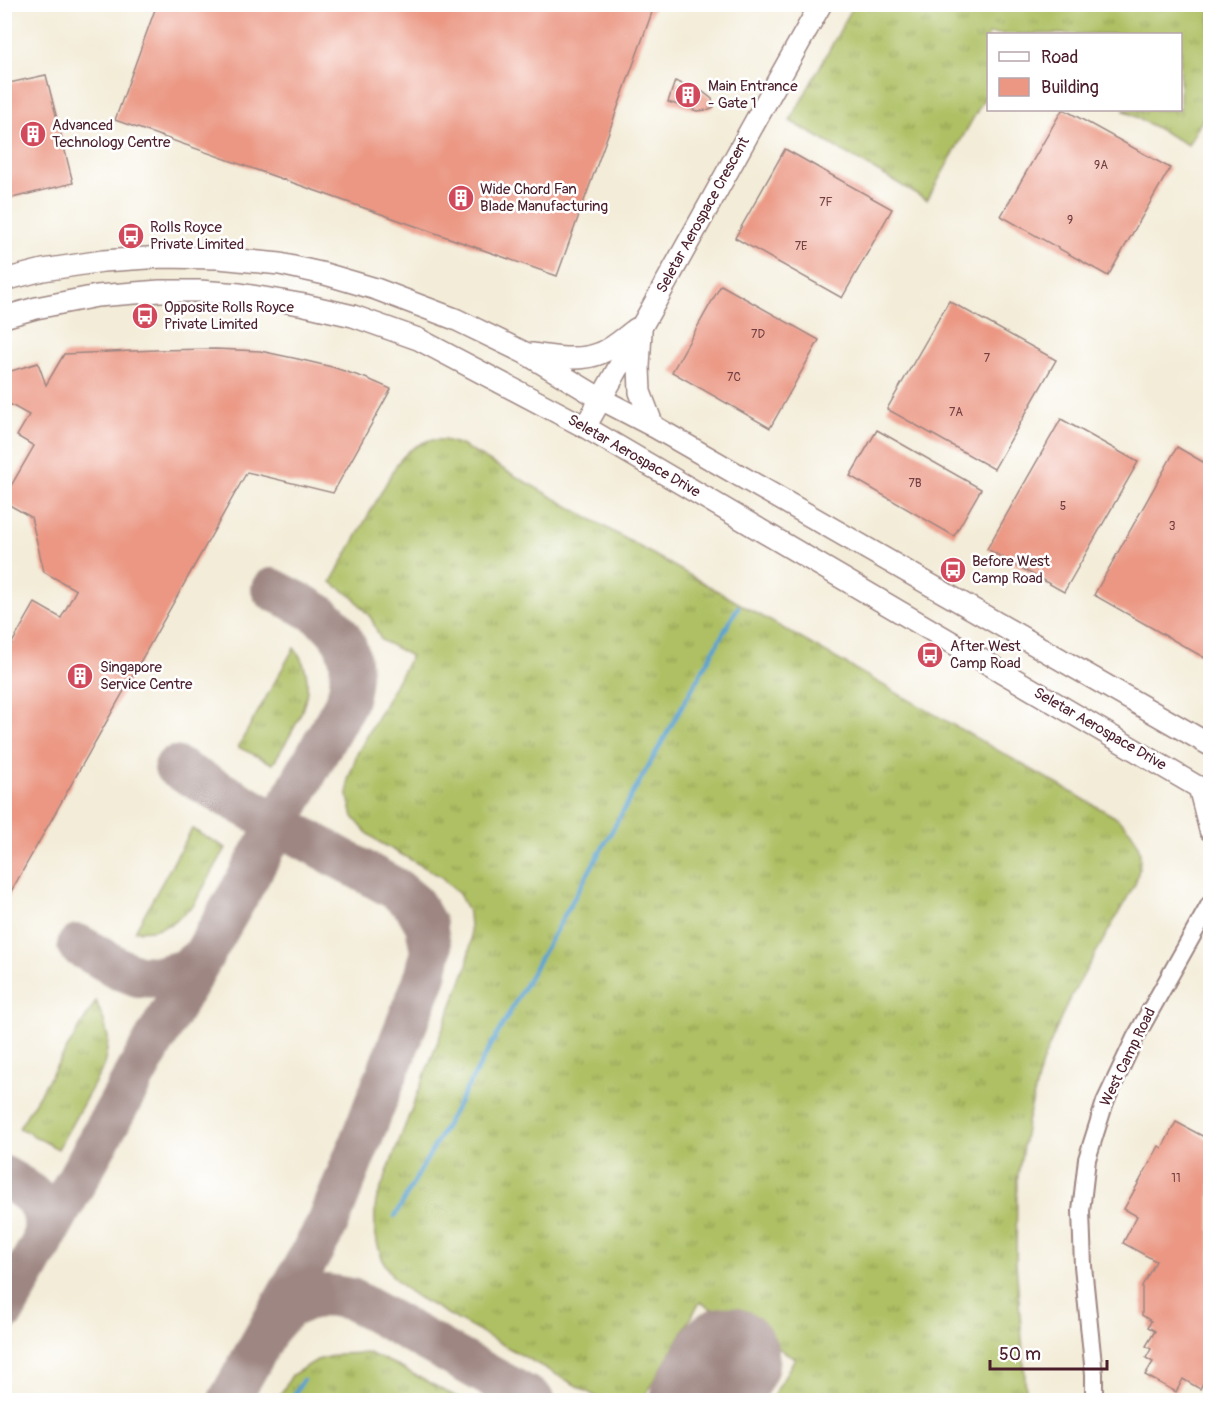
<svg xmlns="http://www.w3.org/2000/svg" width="1215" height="1405" font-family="Pangolin,sans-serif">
<defs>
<pattern id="grass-tufts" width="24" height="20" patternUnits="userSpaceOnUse" patternTransform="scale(1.5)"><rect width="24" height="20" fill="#aec063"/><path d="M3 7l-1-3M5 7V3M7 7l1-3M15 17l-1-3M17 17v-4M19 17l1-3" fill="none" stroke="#909b52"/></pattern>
</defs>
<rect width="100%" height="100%" fill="#fff"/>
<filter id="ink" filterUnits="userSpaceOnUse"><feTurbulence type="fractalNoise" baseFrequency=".0167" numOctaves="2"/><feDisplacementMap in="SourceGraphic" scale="12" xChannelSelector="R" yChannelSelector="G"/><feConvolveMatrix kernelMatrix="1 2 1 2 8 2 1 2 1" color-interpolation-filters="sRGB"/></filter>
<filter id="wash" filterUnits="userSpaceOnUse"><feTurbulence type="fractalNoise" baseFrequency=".008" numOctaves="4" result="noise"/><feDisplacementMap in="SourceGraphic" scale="24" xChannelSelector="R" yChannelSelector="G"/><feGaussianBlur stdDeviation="1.35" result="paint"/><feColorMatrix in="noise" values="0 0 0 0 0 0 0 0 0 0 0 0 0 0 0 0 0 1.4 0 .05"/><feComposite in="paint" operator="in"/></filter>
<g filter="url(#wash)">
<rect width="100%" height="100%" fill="#f3ecd8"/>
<!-- grass -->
<g fill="url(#grass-tufts)" stroke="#7c7047" stroke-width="1.5">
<path d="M854 5H1210V106L1188 145 1123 110H1180V34H988V92L927 200 790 121Z"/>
<path d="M430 440H444L459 444 1115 817C1141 836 1145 854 1135 884L1067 1004 1042 1063 1027 1123 1017 1181 1016 1263 1026 1391 1025 1400H771L795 1358 700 1302 643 1400H602L417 1297C411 1293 404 1288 398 1282 377 1261 372 1230 376 1201L467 966 471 940 469 913 459 894 440 876 379 842 366 832 353 817 348 797V780L357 754 411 656 381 640 371 618 354 598 331 582 397 464C407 451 414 446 430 440Z"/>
<path d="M294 648C326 687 293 729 273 764L238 747Z"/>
<path d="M192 829 226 848 193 906 171 924 153 930 135 931Z"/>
<path d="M96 1001 104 1021 108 1038 107 1050 104 1066 58 1149 19 1128Z"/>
<path d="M368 1353 392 1363 462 1400H277L292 1375 317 1360 339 1354Z"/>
</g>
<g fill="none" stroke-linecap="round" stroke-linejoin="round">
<!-- stream -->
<g stroke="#59a1d0" stroke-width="4.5">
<path d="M395 1216 738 607"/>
<path d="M291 1400 303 1380"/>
</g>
<!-- taxiway -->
<g stroke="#9e8682" stroke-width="42">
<path d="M175 767 396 889 414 904 426 925 431 951 426 975 328 1223 229 1400"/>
<path d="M78 945 120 969 138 976 160 977 185 970 203 956"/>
<path d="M4 1177C37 1195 50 1206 42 1245"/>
<path d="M4 1311 149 1050 245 883 346 702C357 666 350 635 317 613 303 604 286 597 272 589"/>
<path d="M272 1325 287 1308 307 1300 327 1295 351 1299 533 1400"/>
</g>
<!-- runway -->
<path stroke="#9e8682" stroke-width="105" d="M703 1400 727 1359"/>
</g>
<g id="blocks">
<!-- building -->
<g fill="#eb9783">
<path d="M157 4H655L557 276 115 120Z"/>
<path d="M46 75 73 183 4 200V84Z"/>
<path d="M675 81 703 92 712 99 714 107 707 110 697 111 668 102Z"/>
<path d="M1062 110H1065L1170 168 1108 276 1001 216Z"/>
<path d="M785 149 892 209 842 298 735 238Z"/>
<path d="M721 285 819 340 770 428 672 372Z"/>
<path d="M949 301 1056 360 994 469 887 409Z"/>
<path d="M215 349 260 351 298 359 332 367 368 379 391 389 333 493 247 472 4 904V657L35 603 61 618 76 590 44 572 31 517 4 502V498L34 446 17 436 29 415 4 401V373L38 363 46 385 64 354 156 350Z"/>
<path d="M1061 419 1138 462 1064 592 987 549Z"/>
<path d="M877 430 981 489 954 536 850 476Z"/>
<path d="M1177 447 1210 466V661L1094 595Z"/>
<path d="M1176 1122 1210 1140V1369L1200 1389 1183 1379 1176 1392 1145 1375 1153 1362 1146 1358 1151 1349 1146 1346 1155 1331 1148 1327 1151 1321 1142 1315V1286L1156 1261 1123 1243 1137 1216 1124 1209 1159 1146 1162 1148Z"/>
</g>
</g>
</g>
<g filter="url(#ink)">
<use href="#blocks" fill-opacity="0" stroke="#9e8682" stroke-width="1.5"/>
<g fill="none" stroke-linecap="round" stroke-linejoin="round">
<defs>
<path id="minor" d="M1094 1400V1374L1083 1266 1081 1211 1087 1159 1105 1102 1135 1038 1210 904"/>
<g id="tertiary">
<path d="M4 280 43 270 103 261 162 257 219 258 280 264 325 274 376 289 455 319 525 353 601 399 653 426 1210 745"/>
<path d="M4 317 36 308 97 296 160 291H199L240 294 305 305 353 316 418 339 585 427 1210 794"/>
<path d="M641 332 639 367 640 392 653 426"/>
<path d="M532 354C555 357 580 362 601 353 614 348 625 337 636 329"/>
<path d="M585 427C665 287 741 145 821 4"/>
<path d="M1199 787 1210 830"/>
</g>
</defs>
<!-- minor casing -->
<use href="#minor" stroke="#9e8682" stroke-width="20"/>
<!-- tertiary casing -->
<use href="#tertiary" stroke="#9e8682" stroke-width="24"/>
<!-- minor -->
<use href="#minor" stroke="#fff" stroke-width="16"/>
<!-- tertiary -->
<use href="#tertiary" stroke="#fff" stroke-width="21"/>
</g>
</g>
<!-- icons -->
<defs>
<symbol id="building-disc" viewBox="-11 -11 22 22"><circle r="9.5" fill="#d1495b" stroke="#fff"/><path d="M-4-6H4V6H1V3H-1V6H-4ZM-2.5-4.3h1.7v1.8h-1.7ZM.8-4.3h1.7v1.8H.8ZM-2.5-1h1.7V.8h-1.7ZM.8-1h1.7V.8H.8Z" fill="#fff"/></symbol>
<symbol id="bus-disc" viewBox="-11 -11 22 22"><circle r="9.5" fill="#d1495b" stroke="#fff"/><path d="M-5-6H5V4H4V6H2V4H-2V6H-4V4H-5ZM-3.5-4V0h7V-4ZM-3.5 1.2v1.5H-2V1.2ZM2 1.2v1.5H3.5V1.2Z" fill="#fff"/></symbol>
</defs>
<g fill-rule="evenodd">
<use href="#building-disc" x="673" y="80" width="30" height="30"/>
<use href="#building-disc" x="18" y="119" width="30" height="30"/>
<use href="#building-disc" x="446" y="183" width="30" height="30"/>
<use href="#bus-disc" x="116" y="221" width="30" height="30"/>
<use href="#bus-disc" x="130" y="301" width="30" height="30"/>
<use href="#bus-disc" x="938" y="555" width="30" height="30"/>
<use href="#bus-disc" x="915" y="640" width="30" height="30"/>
<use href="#building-disc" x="65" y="661" width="30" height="30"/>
</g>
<g text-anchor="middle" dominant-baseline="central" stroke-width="5" stroke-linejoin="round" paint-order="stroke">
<!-- number labels -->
<g font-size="12" fill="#723d41">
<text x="1101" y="165">9A</text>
<text x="826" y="202">7F</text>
<text x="1070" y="220">9</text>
<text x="801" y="246">7E</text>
<text x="758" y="334">7D</text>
<text x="987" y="358">7</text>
<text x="734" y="377">7C</text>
<text x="956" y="412">7A</text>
<text x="915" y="483">7B</text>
<text x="1063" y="506">5</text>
<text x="1172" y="526">3</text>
<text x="1176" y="1178">11</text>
</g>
<!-- poi labels -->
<g font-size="15" fill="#4a1f2b" stroke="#fff" text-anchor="start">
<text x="708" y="86">Main Entrance<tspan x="708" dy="17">- Gate 1</tspan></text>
<text x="52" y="125">Advanced<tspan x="52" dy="17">Technology Centre</tspan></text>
<text x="480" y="189">Wide Chord Fan<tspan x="480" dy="17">Blade Manufacturing</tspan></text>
<text x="150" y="227">Rolls Royce<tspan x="150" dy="17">Private Limited</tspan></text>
<text x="164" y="307">Opposite Rolls Royce<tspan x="164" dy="17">Private Limited</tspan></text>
<text x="972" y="561">Before West<tspan x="972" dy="17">Camp Road</tspan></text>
<text x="950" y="646">After West<tspan x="950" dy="17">Camp Road</tspan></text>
<text x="100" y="667">Singapore<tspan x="100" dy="17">Service Centre</tspan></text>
</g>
<!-- street labels -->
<g font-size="15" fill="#4a1f2b" stroke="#fff">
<text transform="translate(703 215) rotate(-61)">Seletar Aerospace Crescent</text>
<text transform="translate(634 456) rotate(30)">Seletar Aerospace Drive</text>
<text transform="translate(1100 729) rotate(30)">Seletar Aerospace Drive</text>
<text transform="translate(1128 1057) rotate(-64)">West Camp Road</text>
</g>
</g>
<!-- margin -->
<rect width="1215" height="1405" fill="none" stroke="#fff" stroke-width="24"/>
<!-- legend -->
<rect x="987" y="33" width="195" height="78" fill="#ffffff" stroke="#b7a5aa" stroke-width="1.5"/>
<rect x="999" y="52" width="30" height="9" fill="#ffffff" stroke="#b7a5aa" stroke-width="1.5"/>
<text x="1041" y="63" font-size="18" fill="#4a1f2b">Road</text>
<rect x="999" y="78" width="30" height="18" fill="#eb9783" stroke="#b7a5aa" stroke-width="1.5"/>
<text x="1041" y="93" font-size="18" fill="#4a1f2b">Building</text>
<!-- scale -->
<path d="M990 1360v9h117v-9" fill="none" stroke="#4a1f2b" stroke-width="3"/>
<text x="999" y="1360" font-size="18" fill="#4a1f2b" stroke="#ffffff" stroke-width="4.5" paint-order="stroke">50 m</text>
</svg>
